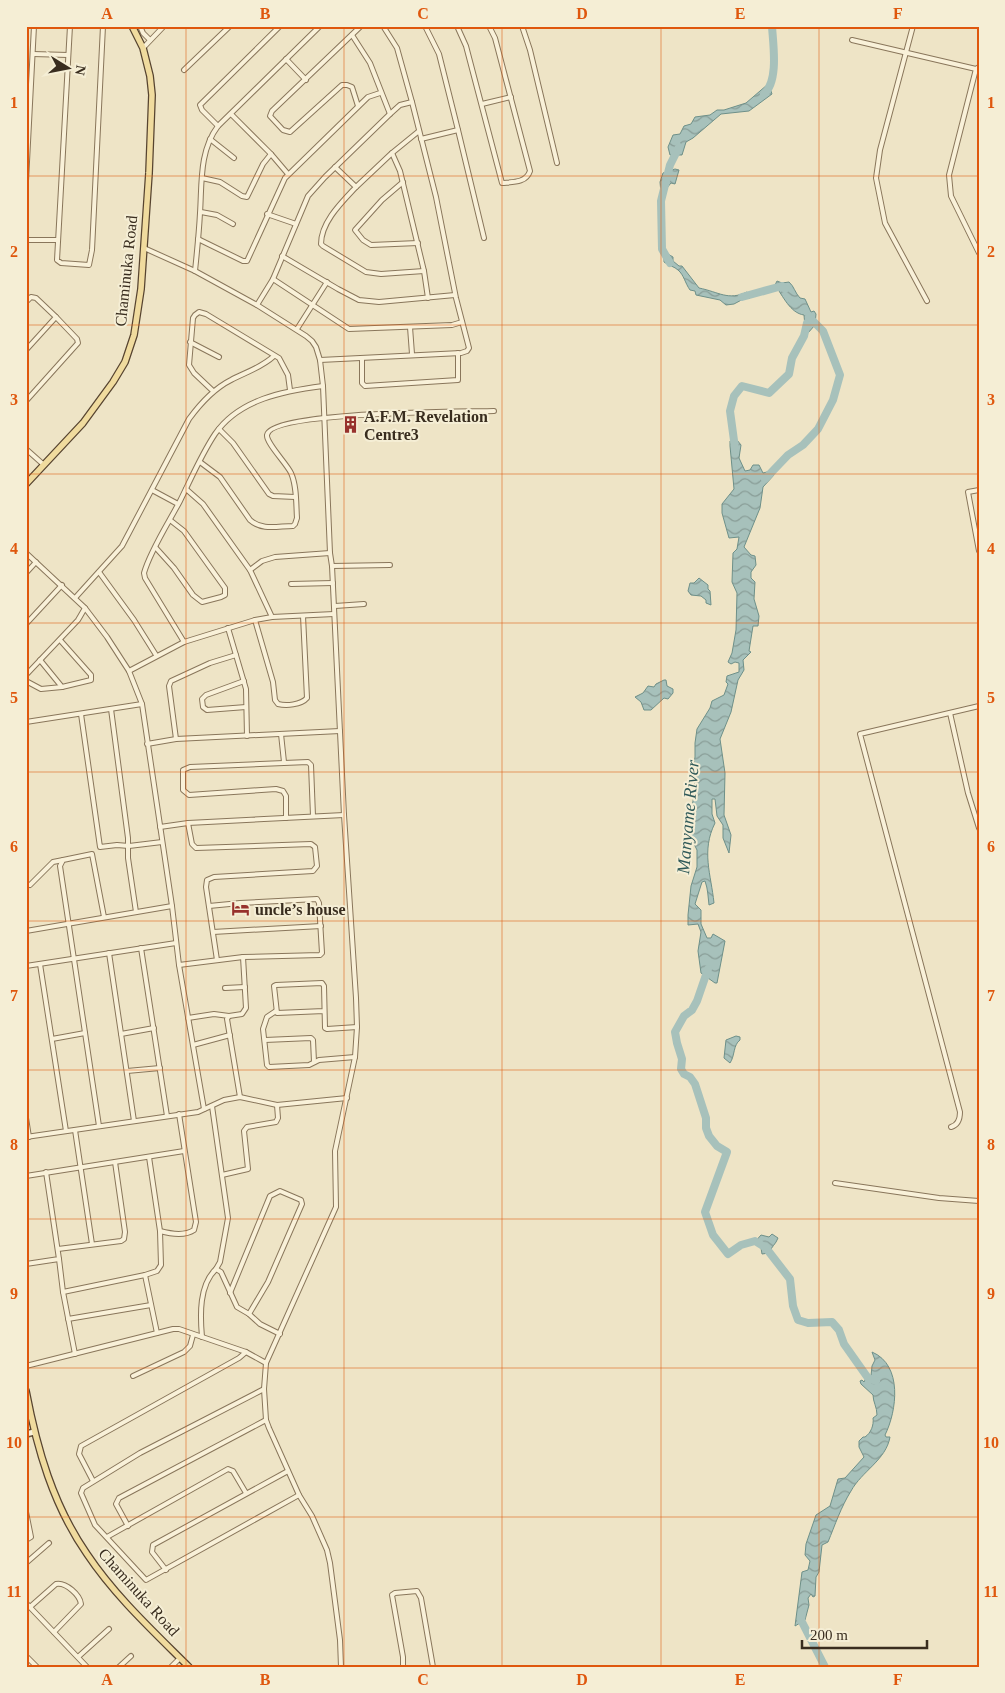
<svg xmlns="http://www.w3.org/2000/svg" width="1005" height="1693" font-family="Georgia,serif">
<defs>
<pattern id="water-waves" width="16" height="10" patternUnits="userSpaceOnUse" patternTransform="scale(1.25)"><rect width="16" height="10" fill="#a7c1bb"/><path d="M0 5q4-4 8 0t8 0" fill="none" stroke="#899d97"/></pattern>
</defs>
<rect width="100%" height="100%" fill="#eee4c6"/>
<!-- water -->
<g fill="url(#water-waves)" stroke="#6e9089">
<path d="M767 85 770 88 772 94 749 111 721 114 693 138 686 142 682 155H670L668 147 673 135 680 134 684 126 691 124 695 117 710 115 717 110H724L746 103Z"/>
<path d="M675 169 679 170 675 184 671 183 666 189 664 195 661 193 660 182 663 173Z"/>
<path d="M668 254 673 257V261L679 266H682L699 288C719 292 728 301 747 292L752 296 749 299 747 297 734 304 726 305 720 300 696 295 695 291 690 290C685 283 684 275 678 270 675 267 668 265 664 262V255Z"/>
<path d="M777 281 782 283 789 282C794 286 795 293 800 298L805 299 811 312 814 311 816 314 815 325 808 333 804 332 805 327 804 315C790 313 783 296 775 285Z"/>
<path d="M737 440 741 445 739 458 745 471 750 470 753 465H759L763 473 771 471 774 475 763 487 760 508 744 547 751 555 755 556 756 565 751 572V578L755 582 754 599 759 616 758 626H753L749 651 751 652 743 660 744 670 738 680 731 712 720 739 725 773 724 815 731 835 729 853 723 838V825L717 816 715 799H712V814L715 823C701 851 711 874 714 903L709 905C708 897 708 889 705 881L702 882 695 904 701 910V924L707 938H711L713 934 725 941 717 983H715L701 973 698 951 701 932 698 924 688 925V915L691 886 697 867V850L690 836 689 825 695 789 693 769 695 757V743L697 729 710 708 712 701 724 695 728 684 726 682 727 676 739 672V663L735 662 731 664 728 662 732 653 736 630 737 593 732 582 733 553 737 549 739 537 729 538 722 513V504L734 489 730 446V441Z"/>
<path d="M699 578 708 585V589L710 591 711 605 706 603V600L701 596 691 595 688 591 690 583H694Z"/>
<path d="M664 680H666L667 686 673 689V693L668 699 664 698 651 710H644L641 702 635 697 643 693 648 686 654 687 656 684Z"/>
<path d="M736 1036 740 1037V1040C733 1045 735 1056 730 1063L724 1058 726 1040Z"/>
<path d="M772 1234 778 1238C776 1244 771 1247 769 1253L762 1254 761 1248 754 1243 761 1235 769 1237Z"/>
<path d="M872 1352C903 1365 897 1411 885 1435L886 1437H890C886 1460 862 1471 851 1491 841 1507 835 1525 828 1542L822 1545 819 1572 816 1577 815 1596 813 1597 811 1594 808 1598 809 1605 805 1620 795 1626 802 1572 808 1570 810 1561 805 1555 806 1544 816 1515 830 1506 838 1479 845 1478 864 1457 859 1447V1441L863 1437H865C871 1433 874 1425 873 1418L877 1415C877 1407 873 1402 873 1395L861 1384 860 1381 862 1380 864 1382 866 1378 871 1376 872 1366 875 1360Z"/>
</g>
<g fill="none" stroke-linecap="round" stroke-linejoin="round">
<!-- river -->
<g stroke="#a7c1bb" stroke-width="8">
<path d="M764 94C779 81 773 44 772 26"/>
<path d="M670 263 662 249 661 201 670 165 679 147"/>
<path d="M742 297 782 286 785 289"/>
<path d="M735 448 730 411 734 396 742 386 769 393 789 374 792 358 804 336 807 323"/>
<path d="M765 479 788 455 803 445 818 429 833 400 840 375 823 331 809 317"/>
<path d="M708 969 697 1001 692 1010 684 1016 675 1032 677 1043 682 1059 681 1069 684 1074 690 1077 695 1084 706 1118V1128L709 1136 717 1146 727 1152 705 1212 713 1235 728 1254 741 1245 755 1241 766 1248 790 1279 793 1306 798 1320 808 1323 832 1322 839 1330 844 1344 868 1378 876 1381"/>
<path d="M802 1612 801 1620 825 1667"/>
</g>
<defs>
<g id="street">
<path d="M70 26 57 260 61 263 89 265 92 250 103 26"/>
<path d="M140 26 143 33 150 40"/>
<path d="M457 26 466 46 502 183C513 182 526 183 530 171L495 38 489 26"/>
<path d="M522 26 530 50 557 163"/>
<path d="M913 26 880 150 876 178 885 223 927 301"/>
<path d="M352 35 370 63 390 114"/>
<path d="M852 40 976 69"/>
<path d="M143 48 164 26"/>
<path d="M33 54 68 55"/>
<path d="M286 59 306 80"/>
<path d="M979 67 976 69 949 175 951 196 979 253"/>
<path d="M184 70 230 26"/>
<path d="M482 104 511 97"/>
<path d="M358 106 352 87 347 85H342L290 132 283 130 270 116 272 111 361 26"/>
<path d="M231 114 271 154 288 174"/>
<path d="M218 126 202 110 200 105 280 26"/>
<path d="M458 130 484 238"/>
<path d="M210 139 234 158"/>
<path d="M421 139 458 130 439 54 425 26"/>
<path d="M392 153 400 171 424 271 428 298"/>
<path d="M335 167 356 187C342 202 321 222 321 244L323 246 366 272 381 274 424 271"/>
<path d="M202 178 220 182 242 196 247 197 263 164 271 154"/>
<path d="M26 181 34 26"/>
<path d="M403 182 382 200 355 230 363 240 371 245 418 243"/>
<path d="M356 187 392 153 419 131"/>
<path d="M201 212 217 215 233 224"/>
<path d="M267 214 296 224"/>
<path d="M198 239 243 261H247L285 178 368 97 380 93"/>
<path d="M26 240H58"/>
<path d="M282 256 338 289 359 300 379 302 455 295"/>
<path d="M195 271C197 252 199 232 200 213 202 184 199 151 218 126L320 26"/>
<path d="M273 279 349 329 452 325 462 322"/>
<path d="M26 302 31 297 36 298 56 317 26 350"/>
<path d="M257 305 273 279 308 196 325 177 390 114 400 105 412 102"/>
<path d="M410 327 412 354"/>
<path d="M297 329 327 282"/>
<path d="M190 342 219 357"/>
<path d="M362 358V383L365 386 458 380V353"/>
<path d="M320 360 461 353 467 351 469 348 456 298 436 197 412 102 397 48 383 26"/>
<path d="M213 391 194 373 189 365 193 318 195 315 199 312 206 314 279 358 288 375 290 390"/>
<path d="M26 401 78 343 77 339 56 317"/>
<path d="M219 429 233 443 269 494 273 496 295 497"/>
<path d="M26 449 44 465"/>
<path d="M200 462 220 477 250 520C262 531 278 526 293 526L295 524 297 518C296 504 297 486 291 473 287 464 266 443 267 435 271 411 466 412 494 411"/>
<path d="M186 489 203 504 250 570 272 617"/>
<path d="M152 490 178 504"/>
<path d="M979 490 968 492 979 551"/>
<path d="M156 548 174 568 193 595 202 602 221 597 225 595V588L184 531 170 520"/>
<path d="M26 553 85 608 107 637 129 671 142 704 172 906 179 965 204 1109"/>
<path d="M332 566 390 565"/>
<path d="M250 570 262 561 275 557 330 553"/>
<path d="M99 572 134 620 156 655"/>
<path d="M26 573 36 562"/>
<path d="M291 584 333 583"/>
<path d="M75 598 122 546 189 419C200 404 213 389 231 380 246 372 261 368 274 356"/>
<path d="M335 606 364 604"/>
<path d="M255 620 273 682 275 700 278 704C286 706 301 705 307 698L303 616"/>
<path d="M26 624 62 585"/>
<path d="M228 628 246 689 247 736"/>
<path d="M184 642 145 578 144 573C150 551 169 522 180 501 191 479 201 455 215 434 239 399 284 391 323 386"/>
<path d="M40 660 62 687 91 680V675L60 640"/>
<path d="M129 671 184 642 255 620 272 617 334 614"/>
<path d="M26 675 78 620 85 608"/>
<path d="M26 681 41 689 62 687"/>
<path d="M244 681 206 695 202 699 203 707 207 710 246 707"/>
<path d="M111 709 128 838V858L136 912"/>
<path d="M950 713 968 793 979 828"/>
<path d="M81 714 100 847 117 845 129 846 162 842"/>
<path d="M26 722 142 704"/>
<path d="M281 734 284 762"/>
<path d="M176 739 169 686 171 681 210 663 236 655"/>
<path d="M147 744 176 739 340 731"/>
<path d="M286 818V796L283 791 276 789 189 795 183 790V770L190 767 308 762 311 765 313 816"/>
<path d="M188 823 192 844 196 848 311 844 315 847 317 866 313 871 214 877 207 880 206 887 217 960"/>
<path d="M160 827 188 823 344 815"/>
<path d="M30 885 53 862 63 860"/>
<path d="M26 931 172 906"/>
<path d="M213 932 321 926"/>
<path d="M141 948 167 1116"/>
<path d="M109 953 134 1121"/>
<path d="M40 964 66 1131"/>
<path d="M179 965 243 957 320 955 322 953 319 903 317 899 240 903 209 906"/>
<path d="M26 966 176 943"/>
<path d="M225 988 245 987"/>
<path d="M276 1011 267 1017 263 1029 267 1065 269 1067 309 1065 319 1060 355 1057"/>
<path d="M324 1011 277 1013 274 986 276 985 322 983 324 986 325 1028 327 1029 357 1027"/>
<path d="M188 1018 214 1014 229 1016"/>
<path d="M121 1034 154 1028"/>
<path d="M52 1039 85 1033"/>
<path d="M265 1040 311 1038 313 1040 314 1062"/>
<path d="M193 1045 230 1035"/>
<path d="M127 1071 160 1068"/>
<path d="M240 1097 227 1019 229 1016 242 1014 246 1008 243 957"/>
<path d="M212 1106 228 1218 220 1262 216 1269"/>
<path d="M26 1118 29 1137"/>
<path d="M99 1126 60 866 63 860 92 854 104 917"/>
<path d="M951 1127C958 1125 960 1119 960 1112L860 734 979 706"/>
<path d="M75 1130 92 1244"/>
<path d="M26 1137 198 1112 224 1100 240 1097 277 1105 347 1098"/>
<path d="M149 1157 160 1231C171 1234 185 1236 194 1230L196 1222 179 1114"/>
<path d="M222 1175 248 1169 244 1131 247 1127 276 1122 278 1118 277 1105"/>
<path d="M26 1176 184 1151"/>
<path d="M835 1183 939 1198 979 1201"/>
<path d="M58 1249 121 1241 124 1239 125 1232 115 1162"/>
<path d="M59 1259 63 1292 75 1354"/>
<path d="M26 1264 59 1259 46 1172"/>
<path d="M145 1275 157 1333"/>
<path d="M63 1292 145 1275 157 1271 161 1265 160 1231"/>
<path d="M230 1293 270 1196 280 1191 301 1200 302 1204 268 1282 249 1314"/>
<path d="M68 1319 151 1305"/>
<path d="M202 1337C200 1315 199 1285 216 1269L221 1272 237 1307 249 1314 260 1324 280 1334"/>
<path d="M266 1363 264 1389 140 1453 83 1488 81 1493 95 1525 146 1580 299 1495"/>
<path d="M26 1366 173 1329H179L246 1352 266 1363 336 1207 335 1151 355 1057 357 1027 356 998 344 815 332 566 330 553 323 386 320 360 316 347 312 341 306 336 257 305 195 271 144 248"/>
<path d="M133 1376 184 1352 190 1346 193 1335"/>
<path d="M264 1389 266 1420 269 1428 299 1495 312 1516 327 1550 330 1563 340 1640 341 1667"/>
<path d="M93 1481 79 1454 81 1446 239 1358 246 1352"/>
<path d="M26 1512 31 1537 26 1540"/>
<path d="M128 1526 116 1504 119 1498 266 1420"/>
<path d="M107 1537 228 1469 233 1471 246 1493"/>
<path d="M26 1563 49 1543"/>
<path d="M166 1570 152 1552 153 1545 288 1471"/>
<path d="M26 1603 87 1667"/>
<path d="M30 1607 56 1584C66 1582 80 1595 81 1604L54 1632"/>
<path d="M26 1656 37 1667"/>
<path d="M78 1657 109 1629"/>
<path d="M119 1667 131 1656"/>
<path d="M171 1667 180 1658"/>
<path d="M403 1667V1657L392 1595 395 1593 417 1591 421 1598 433 1667"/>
</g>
<path id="secondary" d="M26 1434 34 1432"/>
<g id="primary">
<path d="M26 484 83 423 113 382 125 362 134 335 141 289 149 173 152 95 150 76 143 48 132 26"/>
<path d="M26 1391C37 1449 53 1505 87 1554 115 1596 153 1631 189 1667"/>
</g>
</defs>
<!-- street casing -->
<use href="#street" stroke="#89765b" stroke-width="6"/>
<!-- secondary casing -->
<use href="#secondary" stroke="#6b573f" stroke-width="8"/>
<!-- primary casing -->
<use href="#primary" stroke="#574430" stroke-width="8"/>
<!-- street -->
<use href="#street" stroke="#f9f1d9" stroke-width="4"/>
<!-- secondary -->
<use href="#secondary" stroke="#f9f1d9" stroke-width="5"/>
<!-- primary -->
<use href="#primary" stroke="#f0db9e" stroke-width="5.5"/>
</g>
<!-- grid -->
<path fill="none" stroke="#df570d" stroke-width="1" stroke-opacity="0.55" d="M186 26V1667M344 26V1667M502 26V1667M661 26V1667M819 26V1667M26 176H979M26 325H979M26 474H979M26 623H979M26 772H979M26 921H979M26 1070H979M26 1219H979M26 1368H979M26 1517H979"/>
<!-- icons -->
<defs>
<symbol id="building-bare" viewBox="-9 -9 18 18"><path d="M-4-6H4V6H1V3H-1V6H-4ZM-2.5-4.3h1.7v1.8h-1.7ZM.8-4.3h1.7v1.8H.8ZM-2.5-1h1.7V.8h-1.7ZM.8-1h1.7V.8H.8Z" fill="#97312c" stroke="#f5eed5" stroke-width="2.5" paint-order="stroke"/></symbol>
<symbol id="hotel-bare" viewBox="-9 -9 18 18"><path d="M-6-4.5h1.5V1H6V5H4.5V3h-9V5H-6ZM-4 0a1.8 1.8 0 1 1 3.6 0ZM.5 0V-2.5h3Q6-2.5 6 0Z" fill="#97312c" stroke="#f5eed5" stroke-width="2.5" paint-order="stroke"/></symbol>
</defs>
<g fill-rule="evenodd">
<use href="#building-bare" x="338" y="412" width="25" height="25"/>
<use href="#hotel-bare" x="228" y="896" width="25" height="25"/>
</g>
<g text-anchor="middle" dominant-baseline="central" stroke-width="4" stroke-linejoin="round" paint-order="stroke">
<!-- street labels -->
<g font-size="16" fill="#392d1f" stroke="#f5eed5">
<text transform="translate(126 271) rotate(-84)">Chaminuka Road</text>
<text transform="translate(139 1592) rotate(48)">Chaminuka Road</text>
</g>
<!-- poi labels -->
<g font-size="16" font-weight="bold" fill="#392d1f" stroke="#f5eed5" text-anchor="start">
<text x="364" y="416">A.F.M. Revelation<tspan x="364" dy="18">Centre3</tspan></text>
<text x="255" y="909">uncle’s house</text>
</g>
<!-- water labels -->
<g font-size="18" font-style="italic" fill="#2f5958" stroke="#f5eed5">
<text transform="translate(688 817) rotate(-85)">Manyame River</text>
</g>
</g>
<!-- border -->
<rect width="1005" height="1693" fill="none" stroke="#f5eed5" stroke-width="55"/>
<!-- north arrow -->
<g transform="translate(68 68) rotate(100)" stroke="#f5eed5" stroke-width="4" paint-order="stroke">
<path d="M0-4L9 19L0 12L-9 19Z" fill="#392d1f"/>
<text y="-8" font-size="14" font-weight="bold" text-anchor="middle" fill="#392d1f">N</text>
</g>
<!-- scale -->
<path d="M802 1640v8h125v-8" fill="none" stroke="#392d1f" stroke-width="2.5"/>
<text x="810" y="1640" font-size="15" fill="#392d1f" stroke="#f5eed5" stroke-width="4" paint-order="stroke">200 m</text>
<rect x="28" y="28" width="950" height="1638" fill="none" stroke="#df570d" stroke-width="2"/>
<g font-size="16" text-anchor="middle" font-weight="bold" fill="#df570d">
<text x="107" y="19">A</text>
<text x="265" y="19">B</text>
<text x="423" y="19">C</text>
<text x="582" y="19">D</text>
<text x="740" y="19">E</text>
<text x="898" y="19">F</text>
<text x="14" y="108">1</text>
<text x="991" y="108">1</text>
<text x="14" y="257">2</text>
<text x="991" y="257">2</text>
<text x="14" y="405">3</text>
<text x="991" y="405">3</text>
<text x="14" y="554">4</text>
<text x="991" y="554">4</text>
<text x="14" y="703">5</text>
<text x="991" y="703">5</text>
<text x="14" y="852">6</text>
<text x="991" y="852">6</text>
<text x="14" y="1001">7</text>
<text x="991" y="1001">7</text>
<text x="14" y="1150">8</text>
<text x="991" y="1150">8</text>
<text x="14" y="1299">9</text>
<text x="991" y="1299">9</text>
<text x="14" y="1448">10</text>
<text x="991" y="1448">10</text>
<text x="14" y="1597">11</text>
<text x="991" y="1597">11</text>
<text x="107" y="1685">A</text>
<text x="265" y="1685">B</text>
<text x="423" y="1685">C</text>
<text x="582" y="1685">D</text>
<text x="740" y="1685">E</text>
<text x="898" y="1685">F</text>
</g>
</svg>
